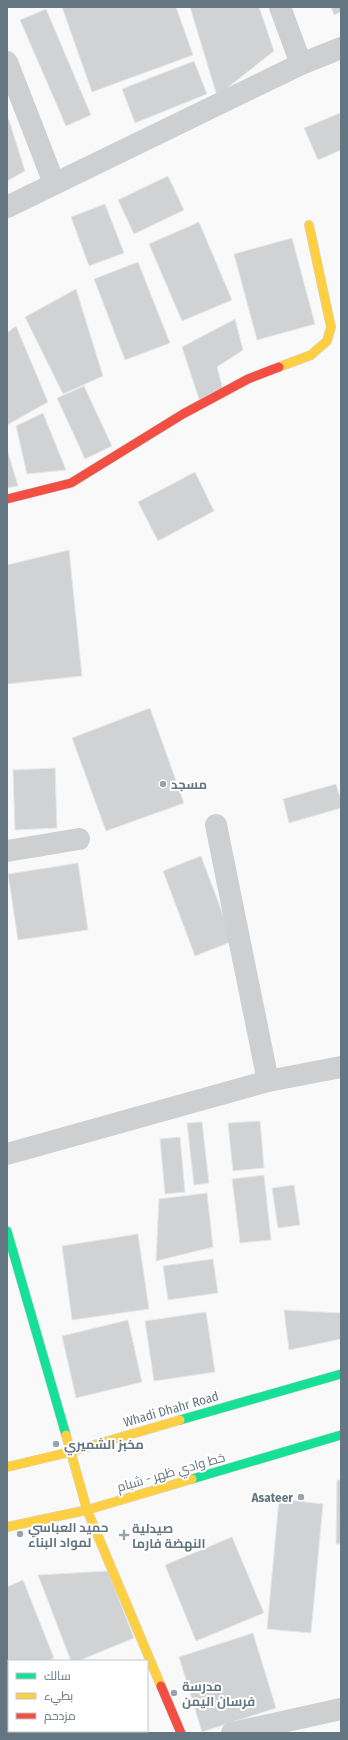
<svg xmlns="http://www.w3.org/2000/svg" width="348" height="1740" font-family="'Fira Sans Condensed',Cairo,sans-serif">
<rect width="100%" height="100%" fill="#f9f9f9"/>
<!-- building -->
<g fill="#d0d2d3" stroke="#e8e8e8">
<path d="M62 7H176L193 55 92 92Z"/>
<path d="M190 7H259L274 51 217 96Z"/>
<path d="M331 7H341V12L334 15Z"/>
<path d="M46 9 91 115 66 126 20 20Z"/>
<path d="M194 61 207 94 135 123 122 89Z"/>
<path d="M340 113 341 150 318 160 304 128Z"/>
<path d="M7 114 25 171 7 181Z"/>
<path d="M168 176 184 210 134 234 118 200Z"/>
<path d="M105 204 124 253 89 266 71 217Z"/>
<path d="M199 222 232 300 182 321 149 244Z"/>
<path d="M292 238 315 324 257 340 234 254Z"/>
<path d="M138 262 170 343 125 360 94 279Z"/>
<path d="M76 289 103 376 63 394 25 317Z"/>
<path d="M235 319 243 350 217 367 223 390 200 402 182 347Z"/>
<path d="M16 326 48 402 7 425V333Z"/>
<path d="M84 386 112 446 85 459 57 398Z"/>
<path d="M43 413 66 470 27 474 16 426Z"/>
<path d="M7 449 18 486 7 488Z"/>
<path d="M195 472 214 511 158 541 138 502Z"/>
<path d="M69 550 82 676 7 684V565Z"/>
<path d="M150 708 184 803 106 831 72 738Z"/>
<path d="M55 768 57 828 15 830 13 770Z"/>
<path d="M336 784 341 801V808L289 823 283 799Z"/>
<path d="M201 856 233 941 195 956 163 871Z"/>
<path d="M78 863 88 930 18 940 8 874Z"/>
<path d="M260 1121 264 1168 233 1171 228 1123Z"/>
<path d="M202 1122 209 1183 194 1185 187 1123Z"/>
<path d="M180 1137 185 1192 165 1194 160 1139Z"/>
<path d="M264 1175 271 1240 240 1243 232 1179Z"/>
<path d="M294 1185 300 1225 278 1228 272 1188Z"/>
<path d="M207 1193 213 1247 156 1261 159 1199Z"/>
<path d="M138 1234 149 1309 72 1320 62 1246Z"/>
<path d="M213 1259 218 1293 168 1300 163 1266Z"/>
<path d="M284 1310 341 1313V1339L289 1350Z"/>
<path d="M206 1312 215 1372 154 1381 145 1321Z"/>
<path d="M128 1320 142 1382 76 1398 62 1336Z"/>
<path d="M337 1480H341V1544H336Z"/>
<path d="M279 1499 323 1504 311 1633 267 1629Z"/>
<path d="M232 1537 264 1613 196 1641 165 1565Z"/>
<path d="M108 1571 134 1638 78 1661H71L38 1575Z"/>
<path d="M23 1580 54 1658 47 1661H9V1677H7V1587Z"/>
<path d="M253 1633 276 1708 202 1732 179 1657Z"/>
</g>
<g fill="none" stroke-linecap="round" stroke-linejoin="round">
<defs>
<g id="fast">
<path d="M7 1231 66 1435"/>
<path d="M180 1420 341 1374"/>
<path d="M192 1479 341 1435"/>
</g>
<g id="slow">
<path d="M279 367 311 355 327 341 331 327 309 225"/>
<path d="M66 1435 87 1510 161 1686"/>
<path d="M7 1467 70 1452 180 1420"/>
<path d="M7 1527 87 1510 192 1479"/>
</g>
<g id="jam">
<path d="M7 499 71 483 183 414 248 379 279 367"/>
<path d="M161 1686 181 1733"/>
</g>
</defs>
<!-- fast casing -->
<use href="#fast" stroke="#d5d6d7" stroke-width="10"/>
<!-- slow casing -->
<use href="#slow" stroke="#d5d6d7" stroke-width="10"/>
<!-- jam casing -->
<use href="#jam" stroke="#d5d6d7" stroke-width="10"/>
<!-- street -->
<g stroke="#cecfd0" stroke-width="22">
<path d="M7 62 54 183"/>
<path d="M301 64 341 48"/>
<path d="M7 207 301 64 280 7"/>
<path d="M216 825 268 1081"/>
<path d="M7 851 79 839"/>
<path d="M7 1154 268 1081 341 1067"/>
<path d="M232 1733 341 1709"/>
</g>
<!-- fast -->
<use href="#fast" stroke="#16e098" stroke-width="9"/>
<!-- slow -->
<use href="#slow" stroke="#ffcf43" stroke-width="9"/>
<!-- jam -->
<use href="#jam" stroke="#f24e42" stroke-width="9"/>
</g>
<!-- markers -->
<g fill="#99a4ac" stroke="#fff" stroke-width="1.5">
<circle cx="163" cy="784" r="4"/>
<circle cx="56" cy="1444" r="4"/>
<circle cx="301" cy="1497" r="4"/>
<circle cx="20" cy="1534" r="4"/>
<path d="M122 1529h4v4h4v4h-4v4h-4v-4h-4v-4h4z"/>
<circle cx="174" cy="1693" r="4"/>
</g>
<g text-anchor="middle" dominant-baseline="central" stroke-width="4" stroke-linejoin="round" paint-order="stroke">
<!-- poi labels -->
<g font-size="13" font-weight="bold" fill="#657683" stroke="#fff" text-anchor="start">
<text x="171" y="784">مسجد</text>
<text x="64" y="1444">مخبز الشميري</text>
<text x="293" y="1497" text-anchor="end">Asateer</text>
<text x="28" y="1527">حميد العباسي<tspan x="28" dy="15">لمواد البناء</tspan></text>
<text x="132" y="1528">صيدلية<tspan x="132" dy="15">النهضة فارما</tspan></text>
<text x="182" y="1686">مدرسة<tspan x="182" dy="15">فرسان اليمن</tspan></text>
</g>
<!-- street labels -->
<g font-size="13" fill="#657683" stroke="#fff">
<text transform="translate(171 1409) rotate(-16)">Whadi Dhahr Road</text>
<text transform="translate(171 1472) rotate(-16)">خط وادي ظهر - شبام</text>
</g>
</g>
<!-- border -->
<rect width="348" height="1740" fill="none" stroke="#657683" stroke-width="16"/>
<!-- legend -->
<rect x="8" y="1660" width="140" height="72" fill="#ffffff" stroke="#c1c8cd"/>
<rect x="16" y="1673" width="20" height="6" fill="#16e098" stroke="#c1c8cd"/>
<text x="44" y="1680" font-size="12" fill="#657683">سالك</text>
<rect x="16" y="1693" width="20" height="6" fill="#ffcf43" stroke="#c1c8cd"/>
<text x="44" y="1700" font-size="12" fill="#657683">بطيء</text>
<rect x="16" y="1713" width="20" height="6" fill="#f24e42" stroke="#c1c8cd"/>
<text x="44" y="1720" font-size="12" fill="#657683">مزدحم</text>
</svg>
